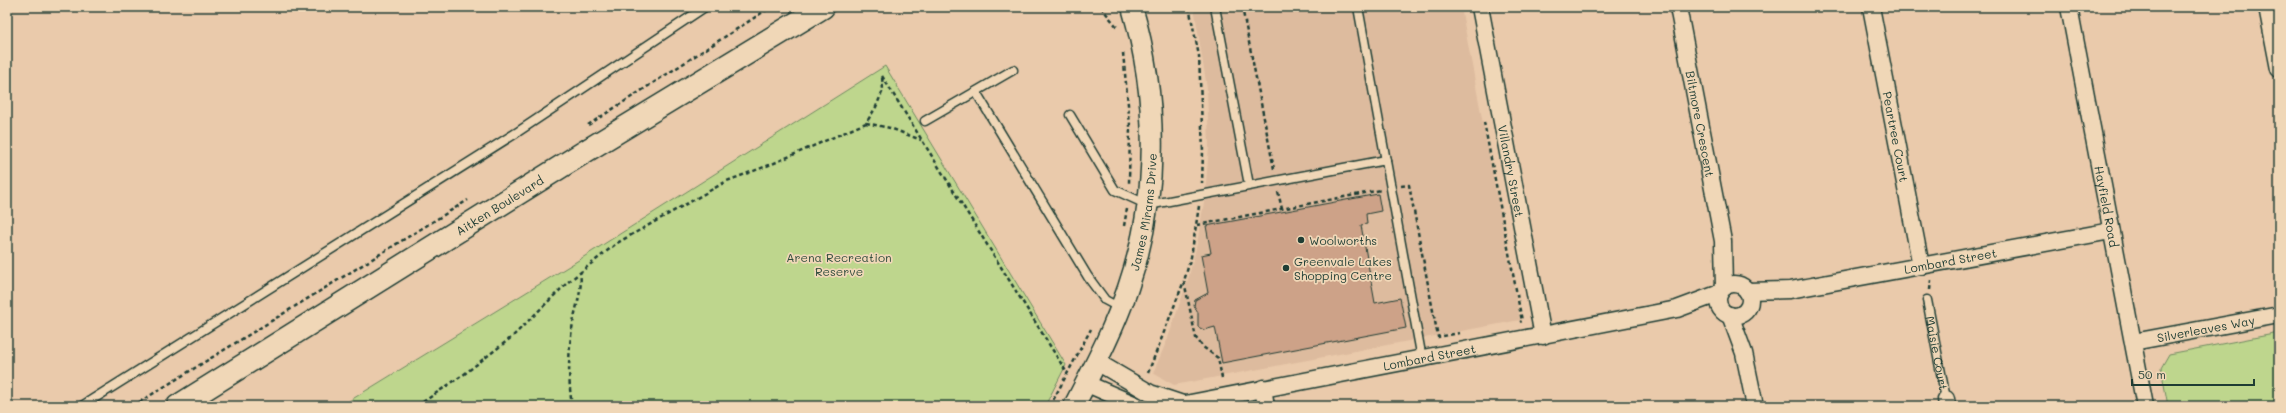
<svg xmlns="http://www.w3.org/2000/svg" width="2286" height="413" font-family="Mali,sans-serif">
<rect width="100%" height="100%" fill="#eacaab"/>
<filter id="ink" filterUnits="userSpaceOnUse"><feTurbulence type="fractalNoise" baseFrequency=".025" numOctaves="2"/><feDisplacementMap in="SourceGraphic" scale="8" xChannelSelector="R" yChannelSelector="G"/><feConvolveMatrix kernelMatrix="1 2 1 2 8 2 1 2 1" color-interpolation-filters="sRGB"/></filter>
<g filter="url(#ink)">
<!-- built -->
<path fill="#ddbb9e" d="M1194 7H1461L1520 320 1174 385 1153 373 1168 338 1189 276 1197 244 1205 196 1209 147 1207 88Z"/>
<!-- green -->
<g fill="#bed68d" stroke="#6e8a60">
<path d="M885 66 1066 365 1045 406H341L574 263Z"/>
<path d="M2279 333V406H2168L2161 368 2169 354Z"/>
</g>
<!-- building -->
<path fill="#cda288" stroke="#1f3d34" d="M1378 194 1381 211 1366 214 1367 224 1361 225 1375 303 1400 298 1406 328 1222 363 1215 327 1204 330 1198 327V312L1194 306 1195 300 1208 293 1201 255 1211 253 1206 226Z"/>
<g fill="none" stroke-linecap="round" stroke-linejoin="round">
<defs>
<g id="service">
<path d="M1215 7 1249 185"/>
<path d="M1358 7 1422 359"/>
<path d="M976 92 1088 277 1105 300 1120 308"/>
<path d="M1070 115 1115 190 1148 205 1386 160"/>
<path d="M925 121 1013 70"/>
<path id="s1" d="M1927 300 1946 399"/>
<path d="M82 406 516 133 705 7"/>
</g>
<g id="minor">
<path id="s2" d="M1480 7 1543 336"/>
<path id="s3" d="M1678 7 1723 241 1724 288"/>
<path id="s4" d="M1871 7 1921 266"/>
<path id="s5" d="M2069 7 2145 406"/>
<path d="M2267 7 2279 69"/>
<circle cx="1734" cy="300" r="16"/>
<path id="s6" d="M1747 291 1790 290 2111 231"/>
<path d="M1730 315 1744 353 1755 406"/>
<path id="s7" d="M2133 342 2279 315"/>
<path d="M1097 362 1150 393 1183 404"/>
<path d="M1085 383 1138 406"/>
<path d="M1263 388 1266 406"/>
<path d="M1946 399 1947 406"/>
<path id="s8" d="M1175 406 1677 309 1720 293"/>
</g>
<g id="tertiary">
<path id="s9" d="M1074 406C1094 367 1114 329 1128 288 1159 197 1159 99 1132 7"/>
</g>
<g id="secondary">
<path id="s10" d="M178 406 586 151 823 7"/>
</g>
</defs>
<!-- service casing -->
<use href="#service" stroke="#1f3d34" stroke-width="11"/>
<!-- minor casing -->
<use href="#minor" stroke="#1f3d34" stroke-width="19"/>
<!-- tertiary casing -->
<use href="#tertiary" stroke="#1f3d34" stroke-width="23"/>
<!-- secondary casing -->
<use href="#secondary" stroke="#1f3d34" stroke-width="25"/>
<!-- path -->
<g stroke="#1f3d34" stroke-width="2.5" stroke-dasharray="4 3" stroke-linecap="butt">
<path d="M1101 7 1117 27"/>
<path d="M1189 7 1199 56 1203 151 1202 183"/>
<path d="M1242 7 1274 169"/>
<path d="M1123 53 1130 125 1129 184"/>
<path d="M882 76 1067 373"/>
<path d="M1484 122 1522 321 1520 322"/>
<path d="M866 123 890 128 921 140"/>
<path d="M588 125 771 7"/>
<path d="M1401 186 1409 185 1438 337 1460 333"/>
<path d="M1278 192 1282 209"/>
<path d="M1199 206 1191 257 1184 281 1196 338 1203 347 1218 358 1222 378"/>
<path d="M1197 225 1381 190"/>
<path d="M1124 226 1127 209"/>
<path d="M1930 290 1931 280"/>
<path d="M1148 373 1184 281"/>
<path d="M133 406 468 200"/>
<path d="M417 406 463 375 512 337 567 283 617 243 727 181 772 164 866 123 876 107 883 90 882 76"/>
<path d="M572 406C568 379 568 350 573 323 576 305 583 290 580 272"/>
<path d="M1050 406 1091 329"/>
</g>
<!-- service -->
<use href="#service" stroke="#f0d7b7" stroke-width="8"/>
<!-- minor -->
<use href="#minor" stroke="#f0d7b7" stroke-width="16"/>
<!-- tertiary -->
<use href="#tertiary" stroke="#f0d7b7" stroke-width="20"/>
<!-- secondary -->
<use href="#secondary" stroke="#f0d7b7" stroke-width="22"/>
</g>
</g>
<!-- markers -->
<g fill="#1f3d34" stroke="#f0d7b7" stroke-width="1.5">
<circle cx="1301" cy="240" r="4"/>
<circle cx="1286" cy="268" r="4"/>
</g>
<g text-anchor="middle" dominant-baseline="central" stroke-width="3.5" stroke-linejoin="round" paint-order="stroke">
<!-- street labels -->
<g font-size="12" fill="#1f3d34" stroke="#f0d7b7">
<text stroke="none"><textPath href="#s3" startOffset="119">Biltmore Crescent</textPath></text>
<text stroke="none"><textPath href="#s4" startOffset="132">Peartree Court</textPath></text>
<text stroke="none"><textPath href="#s2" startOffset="167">Villandry Street</textPath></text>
<text stroke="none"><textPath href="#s10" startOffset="379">Aitken Boulevard</textPath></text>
<text stroke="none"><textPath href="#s5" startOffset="203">Hayfield Road</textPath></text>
<text stroke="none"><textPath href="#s9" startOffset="208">James Mirams Drive</textPath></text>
<text stroke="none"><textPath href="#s6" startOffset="206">Lombard Street</textPath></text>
<text stroke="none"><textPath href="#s7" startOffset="74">Silverleaves Way</textPath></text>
<text stroke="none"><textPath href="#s1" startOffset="54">Maisie Court</textPath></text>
<text stroke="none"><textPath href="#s8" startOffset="259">Lombard Street</textPath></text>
</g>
<!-- poi labels -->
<g font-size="12" fill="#1f3d34" stroke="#f0d7b7" text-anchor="start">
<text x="1309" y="240">Woolworths</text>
<text x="1294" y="261">Greenvale Lakes<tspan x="1294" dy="14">Shopping Centre</tspan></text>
</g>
<!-- park labels -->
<g font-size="12" fill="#2f4c3d" stroke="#f0d7b7">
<text x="839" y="257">Arena Recreation<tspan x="839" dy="14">Reserve</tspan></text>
</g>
</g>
<!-- margin -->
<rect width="2286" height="413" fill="none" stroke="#f0d7b7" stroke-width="24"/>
<rect x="12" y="12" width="2262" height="389" fill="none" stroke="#1f3d34" stroke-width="1.5" filter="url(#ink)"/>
<!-- scale -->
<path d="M2132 379v6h122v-6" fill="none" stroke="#1f3d34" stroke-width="2"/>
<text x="2138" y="379" font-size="12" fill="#1f3d34" stroke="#f0d7b7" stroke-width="3" paint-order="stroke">50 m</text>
</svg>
